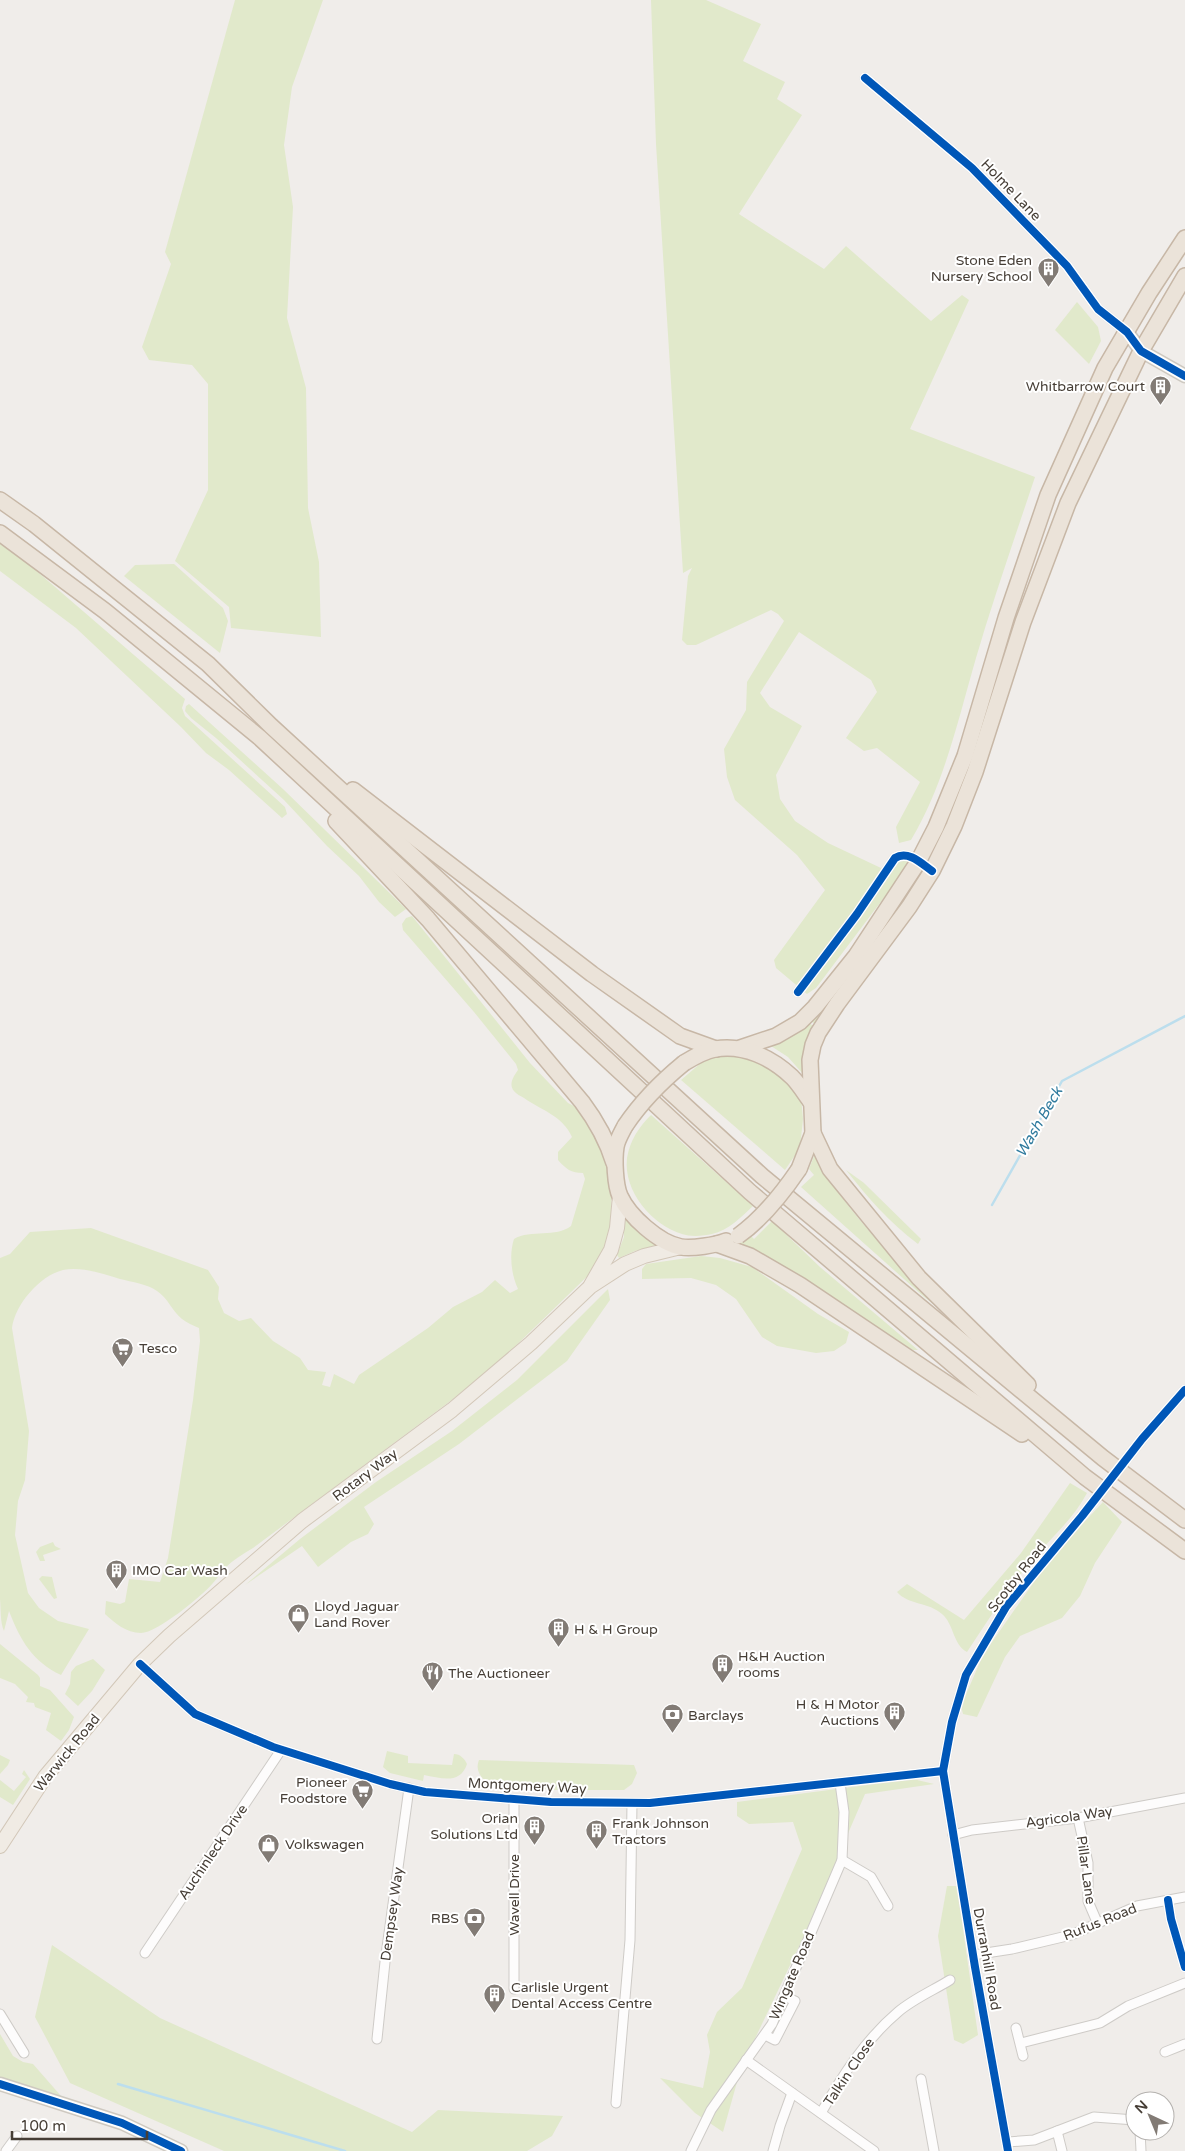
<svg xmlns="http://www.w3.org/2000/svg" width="1185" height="2151" font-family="'Varela Round',sans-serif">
<rect width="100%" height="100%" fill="#f0edea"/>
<!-- green -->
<g fill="#e1e9cb">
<path d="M235 0H323L292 87 284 145 293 207 287 318 306 388 308 508 319 562 321 637 231 628 229 607 175 561 208 490V384L192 365 149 360 142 347 171 264 165 252Z"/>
<path d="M651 0H706L761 24 743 61 785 82 777 99 802 115 739 214 824 269 846 246 931 321 962 295 969 300 910 429 1035 477C1015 537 994 597 976 658 958 720 944 785 911 840L899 843 896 827 920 782 877 748 864 751 846 738 877 692 871 680 799 632 760 693 770 707 802 726 776 775 780 799 795 821 828 843 881 868C891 863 901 854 910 863L816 988 807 994 776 968 774 960 825 890 797 855 735 800 727 777 724 749 746 710 747 682 784 621 778 614 771 610 696 645H687L682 640 688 576 692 568 683 573 656 144Z"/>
<path d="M1077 302 1098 327 1101 341 1089 364 1055 330Z"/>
<path d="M0 544 33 568 185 699 182 708 185 716 285 807 287 814 282 818 229 770 206 753 181 727 76 628 0 571Z"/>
<path d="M174 564 223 608 228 621 220 653 124 576 135 565Z"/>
<path d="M189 704 283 789 406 909 395 917 379 902 359 876 327 846 284 800 216 738 191 718 185 711 186 706Z"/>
<path d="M914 879 918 882 816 1024 808 1020Z"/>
<path d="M412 916 530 1063 568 1103 580 1109 609 1161 613 1229 599 1265 502 1359 453 1399 253 1548C243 1554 233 1560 225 1568 220 1573 217 1579 213 1583 202 1596 157 1633 141 1633 126 1633 115 1623 105 1614L106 1601 120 1604 125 1602 129 1579 160 1582 168 1558 193 1400 200 1341 199 1328C194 1326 187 1323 182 1319 172 1311 168 1298 157 1291 147 1284 132 1282 120 1279 103 1274 81 1266 63 1270 39 1276 15 1305 12 1328L29 1431 25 1480 18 1501 15 1535 28 1593 39 1608 58 1621 89 1629 61 1675C33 1662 20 1640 9 1611L4 1631C0 1622 1 1610 0 1599V1258L10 1254 30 1232 91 1228 208 1270 219 1287 218 1299 224 1313 239 1321 251 1318 273 1341 300 1358 308 1370 326 1372 322 1385 330 1387 334 1374 354 1384 359 1375 428 1328 453 1307 482 1292 495 1280 510 1293 518 1289C511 1274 509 1254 514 1239 531 1229 556 1238 571 1226L585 1179 583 1173C571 1173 566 1169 558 1160V1152L572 1137C563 1116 541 1110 524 1098 521 1096 516 1094 514 1091 508 1084 514 1076 518 1070L516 1064 474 1012 403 930 402 924 406 918Z"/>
<path d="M806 1021 815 1027 804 1075 788 1057 771 1046Z"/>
<path d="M719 1053 768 1059 801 1097 803 1119 800 1148 785 1170 681 1080 702 1062Z"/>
<path d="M651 1115 753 1206C742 1216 728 1231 712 1234 704 1236 690 1237 682 1234 652 1225 623 1191 627 1158 630 1140 639 1127 651 1115Z"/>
<path d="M816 1151C821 1161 824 1173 831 1182 866 1233 912 1277 955 1321L923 1296 801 1187 814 1175 809 1169Z"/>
<path d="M846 1170 864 1183 921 1239 918 1244C890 1223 868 1198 846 1170Z"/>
<path d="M624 1214 662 1245 635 1251 619 1258 617 1255 624 1237Z"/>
<path d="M772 1221 820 1267 918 1350H913L791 1274 756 1250 734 1244 751 1236 754 1239Z"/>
<path d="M701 1256 720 1258 752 1267 818 1314 849 1332 846 1343 834 1351 816 1353 777 1346 762 1337 736 1299 716 1285 691 1278 642 1279V1269L646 1264Z"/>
<path d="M608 1289 610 1300 567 1361 459 1444 364 1507 374 1524 368 1534 351 1542 318 1567 302 1546 245 1585 300 1539 376 1482 452 1431 517 1380Z"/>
<path d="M1070 1483 1087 1493C1074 1518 1052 1537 1034 1558 1009 1587 988 1620 967 1652 953 1645 954 1624 942 1614 929 1602 908 1605 897 1592L907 1584 964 1620 1021 1553Z"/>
<path d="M1103 1502 1122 1522 1095 1563 1080 1596 1062 1618 1020 1636 1005 1657 977 1717 963 1714 961 1706 983 1655 1050 1559Z"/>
<path d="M53 1542 55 1546 61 1549 43 1555 45 1561H40L36 1552 40 1547Z"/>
<path d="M42 1576 52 1577 57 1598 54 1599 39 1579Z"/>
<path d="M0 1644 38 1675 40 1678V1686L50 1690 74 1717 69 1730 61 1741 46 1730 51 1713 35 1707 34 1703 26 1702 28 1697 15 1684 0 1678Z"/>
<path d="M93 1659 105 1670 92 1691 78 1706 65 1694 70 1684 71 1672 76 1666Z"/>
<path d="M387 1751 408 1756V1763L452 1765 454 1754C460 1754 465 1759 467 1764 460 1785 441 1778 424 1775L423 1781 390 1773 383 1767Z"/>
<path d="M0 1755 10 1760 8 1765 0 1774Z"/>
<path d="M479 1760 634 1765 637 1773 632 1784 624 1790H556L489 1784C480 1777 475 1770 479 1760Z"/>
<path d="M24 1770 30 1779 13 1805 0 1797V1780L14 1791 26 1777 22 1774Z"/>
<path d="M913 1779 934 1784 865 1794 803 1938 741 2068 723 2132 695 2113 660 2078 703 2088 710 2052 707 2035 717 2012 742 1988 802 1849 793 1822 749 1824 737 1816V1802Z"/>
<path d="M947 1886H957L978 2035 963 2044 954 2040 938 1936Z"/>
<path d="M52 1945 160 2018 412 2132 438 2110 563 2116 552 2136 527 2151H224L70 2083 35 2017Z"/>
<path d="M0 2034 13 2056 23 2062 33 2064 61 2096 0 2077Z"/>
</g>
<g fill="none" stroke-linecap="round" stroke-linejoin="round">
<!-- stream -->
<g stroke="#bcdeed" stroke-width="2.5">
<path d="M992 1205 1062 1081 1185 1016"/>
<path d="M118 2084 345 2151"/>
</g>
<defs>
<g id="street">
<path d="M865 78 972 168 1067 266 1098 309 1127 332"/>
<path d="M798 992 857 914 895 858C908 850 921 863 932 871"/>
<path d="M1142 1439 1185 1390"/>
<path d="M140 1664 195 1714 273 1747 390 1784 425 1792 551 1802 650 1803 943 1771"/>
<path d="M514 1800V1989"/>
<path d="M1078 1818 1088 1863V1901L1097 1922"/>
<path d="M953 1835 972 1830 1078 1818 1185 1798"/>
<path d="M842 1860 871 1877 888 1906"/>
<path d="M1168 1900 1171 1919 1185 1967"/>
<path d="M145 1953 281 1750"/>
<path d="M973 1955 1012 1949 1071 1935 1137 1906 1185 1897"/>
<path d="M0 2014 24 2053"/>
<path d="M1016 2028 1023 2056"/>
<path d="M765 2035 775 2040 795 2001 784 1996"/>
<path d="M377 2039 385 1962 409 1788"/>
<path d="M1021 2043 1100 2023 1128 2006 1185 1983"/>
<path d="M1165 2052 1185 2044"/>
<path d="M746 2060 874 2151"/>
<path d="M921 2079 934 2151"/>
<path d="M616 2103 630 1940 632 1803"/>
<path d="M821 2113C842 2076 865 2040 898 2012 913 1999 934 1990 950 1980"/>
<path d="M1057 2131 1062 2151"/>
<path d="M1140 2131 1141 2151"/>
<path d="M1008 2142 1034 2140 1094 2117 1135 2120"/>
<path d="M6 2151 17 2136"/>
<path d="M691 2151 711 2110 772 2024 842 1860 844 1812 840 1783"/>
<path d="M773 2151 780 2126 792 2093"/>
<path d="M1008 2151 975 1967 943 1771 952 1722 966 1675 1006 1607 1082 1516"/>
</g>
<g id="secondary">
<path d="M1127 332 1141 351 1185 376"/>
<path d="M0 2084 122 2123 181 2151"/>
</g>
<g id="primary">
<path d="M591 1285 611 1250 617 1228 620 1196"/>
<path d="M0 1846 45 1777 140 1664 169 1636 302 1521 452 1410 531 1343 591 1286 625 1264 644 1256 681 1247"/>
</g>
<g id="highway">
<path d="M0 500 34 524 208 664 271 726 762 1176 1103 1458 1185 1520"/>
<path d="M0 533 105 611 259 737 750 1192 1085 1477 1185 1551"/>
<path d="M353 790 592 974 680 1036 716 1049"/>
<path d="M336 821 428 919 582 1102C597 1122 607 1140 614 1163"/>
<path d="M740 1048 776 1036 800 1022 815 1007 856 956 918 862 936 827 965 756 1006 618 1048 495 1105 368 1149 293 1185 238"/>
<path d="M684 1063C694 1057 704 1051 715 1049 744 1044 772 1058 792 1077 799 1084 805 1094 811 1102"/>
<path d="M625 1126C622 1132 617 1140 616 1147 614 1159 615 1185 620 1196 629 1216 659 1243 681 1247 692 1249 716 1245 726 1241"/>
<path d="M813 1133 830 1169 919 1278 1028 1385"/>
<path d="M799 1169 813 1133 810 1060 813 1045 818 1033 837 1004 909 907 932 871 954 826 975 772 1023 622 1068 503 1141 351 1185 276"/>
<path d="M717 1244 750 1256 800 1285 1022 1434"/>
</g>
</defs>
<!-- street casing -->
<use href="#street" stroke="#cecbc7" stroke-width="11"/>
<!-- secondary casing -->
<use href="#secondary" stroke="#cec9c1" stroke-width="15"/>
<!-- primary casing -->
<use href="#primary" stroke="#d2c7b8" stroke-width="16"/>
<!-- highway casing -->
<use href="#highway" stroke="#c7b7a6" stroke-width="18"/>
<!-- street -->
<use href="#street" stroke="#fdfcfc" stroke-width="9"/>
<!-- secondary -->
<use href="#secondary" stroke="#f6f4ef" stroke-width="12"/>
<!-- primary -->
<use href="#primary" stroke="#f0ebe4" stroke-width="14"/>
<!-- highway -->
<use href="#highway" stroke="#ebe3d9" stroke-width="15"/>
<defs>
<path id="street-bridge" d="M1082 1516 1142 1439"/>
<g id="highway-bridge">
<path d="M625 1126C641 1102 662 1081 684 1063"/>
<path d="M738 1236C762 1219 782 1194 799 1169"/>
</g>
</defs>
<!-- street-bridge casing -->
<use href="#street-bridge" stroke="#cecbc7" stroke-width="11" stroke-linecap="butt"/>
<!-- highway-bridge casing -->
<use href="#highway-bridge" stroke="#c7b7a6" stroke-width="18" stroke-linecap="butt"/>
<!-- street-bridge -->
<use href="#street-bridge" stroke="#fdfcfc" stroke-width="9"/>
<!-- highway-bridge -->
<use href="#highway-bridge" stroke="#ebe3d9" stroke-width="15"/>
<defs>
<g id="cycleway">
<path d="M865 78 972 168 1067 266 1098 309 1127 332 1141 351 1185 376"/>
<path d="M798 992 857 914 895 858C908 850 921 863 932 871"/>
<path d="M140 1664 195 1714 273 1747 390 1784 425 1792 551 1802 650 1803 943 1771"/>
<path d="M1168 1900 1171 1919 1185 1967"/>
<path d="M0 2084 122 2123 181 2151"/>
<path d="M1008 2151 975 1967 943 1771 952 1722 966 1675 1006 1607 1082 1516 1142 1439 1185 1390"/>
</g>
</defs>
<!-- cycleway casing -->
<use href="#cycleway" stroke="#fff" stroke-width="11"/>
<!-- cycleway -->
<use href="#cycleway" stroke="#0057b8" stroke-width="8"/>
</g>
<!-- icons -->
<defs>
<symbol id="building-pin" viewBox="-11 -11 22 30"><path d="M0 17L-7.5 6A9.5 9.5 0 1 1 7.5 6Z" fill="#827b75" stroke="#fff"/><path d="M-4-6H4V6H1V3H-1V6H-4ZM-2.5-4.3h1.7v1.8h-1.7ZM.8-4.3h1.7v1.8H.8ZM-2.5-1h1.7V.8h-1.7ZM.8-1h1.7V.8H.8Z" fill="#fff"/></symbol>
<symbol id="supermarket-pin" viewBox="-11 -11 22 30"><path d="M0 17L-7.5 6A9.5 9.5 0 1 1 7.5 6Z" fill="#827b75" stroke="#fff"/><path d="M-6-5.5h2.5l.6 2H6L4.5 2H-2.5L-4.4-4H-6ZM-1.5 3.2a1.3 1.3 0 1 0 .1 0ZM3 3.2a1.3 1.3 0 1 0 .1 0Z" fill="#fff"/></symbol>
<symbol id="shop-pin" viewBox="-11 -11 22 30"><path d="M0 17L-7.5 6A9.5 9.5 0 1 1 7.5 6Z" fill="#827b75" stroke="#fff"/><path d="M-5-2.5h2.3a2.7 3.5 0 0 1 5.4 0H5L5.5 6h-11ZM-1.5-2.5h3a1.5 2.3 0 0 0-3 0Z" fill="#fff"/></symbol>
<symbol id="restaurant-pin" viewBox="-11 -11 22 30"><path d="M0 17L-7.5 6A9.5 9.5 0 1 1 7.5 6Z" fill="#827b75" stroke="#fff"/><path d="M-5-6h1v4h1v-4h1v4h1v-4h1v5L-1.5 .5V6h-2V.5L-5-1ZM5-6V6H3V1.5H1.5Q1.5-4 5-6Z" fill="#fff"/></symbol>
<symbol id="bank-pin" viewBox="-11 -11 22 30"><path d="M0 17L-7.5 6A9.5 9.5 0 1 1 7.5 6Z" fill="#827b75" stroke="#fff"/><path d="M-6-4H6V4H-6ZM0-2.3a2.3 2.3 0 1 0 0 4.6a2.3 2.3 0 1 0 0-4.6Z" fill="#fff"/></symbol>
</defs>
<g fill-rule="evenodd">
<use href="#building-pin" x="1036" y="256" width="25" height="34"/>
<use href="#building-pin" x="1148" y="374" width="25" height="34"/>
<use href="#supermarket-pin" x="110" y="1336" width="25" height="34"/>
<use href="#building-pin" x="104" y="1558" width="25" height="34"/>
<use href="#shop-pin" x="286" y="1602" width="25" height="34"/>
<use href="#building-pin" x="546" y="1616" width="25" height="34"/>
<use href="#building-pin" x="710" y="1652" width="25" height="34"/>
<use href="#restaurant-pin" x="420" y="1660" width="25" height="34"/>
<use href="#building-pin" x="882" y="1700" width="25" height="34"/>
<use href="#bank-pin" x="660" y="1702" width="25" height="34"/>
<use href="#supermarket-pin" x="350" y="1778" width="25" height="34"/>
<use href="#building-pin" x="522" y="1814" width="25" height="34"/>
<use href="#building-pin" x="584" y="1818" width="25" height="34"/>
<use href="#shop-pin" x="256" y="1832" width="25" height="34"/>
<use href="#bank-pin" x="462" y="1906" width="25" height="34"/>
<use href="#building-pin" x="482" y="1982" width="25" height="34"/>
</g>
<g text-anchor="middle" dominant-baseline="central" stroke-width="4" stroke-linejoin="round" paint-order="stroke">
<!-- street labels -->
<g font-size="14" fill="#463e36" stroke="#fff">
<text transform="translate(1011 190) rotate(46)">Holme Lane</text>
<text transform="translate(365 1475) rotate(-37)">Rotary Way</text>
<text transform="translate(1017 1577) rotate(-52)">Scotby Road</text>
<text transform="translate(67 1753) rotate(-51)">Warwick Road</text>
<text transform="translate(527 1786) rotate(3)">Montgomery Way</text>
<text transform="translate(1069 1817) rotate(-8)">Agricola Way</text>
<text transform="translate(213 1852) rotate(-56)">Auchinleck Drive</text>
<text transform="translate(1086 1870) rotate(82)">Pillar Lane</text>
<text transform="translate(514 1895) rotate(-90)">Wavell Drive</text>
<text transform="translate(392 1914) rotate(-82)">Dempsey Way</text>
<text transform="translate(1100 1922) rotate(-22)">Rufus Road</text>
<text transform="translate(987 1959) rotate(80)">Durranhill Road</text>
<text transform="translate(792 1976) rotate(-67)">Wingate Road</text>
<text transform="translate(849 2072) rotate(-56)">Talkin Close</text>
</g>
<!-- poi labels -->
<g font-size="14" fill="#463e36" stroke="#fff" text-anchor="start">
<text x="1032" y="260" text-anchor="end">Stone Eden<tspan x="1032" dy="16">Nursery School</tspan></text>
<text x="1145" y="386" text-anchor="end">Whitbarrow Court</text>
<text x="139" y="1348">Tesco</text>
<text x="132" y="1570">IMO Car Wash</text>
<text x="314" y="1606">Lloyd Jaguar<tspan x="314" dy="16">Land Rover</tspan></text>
<text x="574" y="1629">H &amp; H Group</text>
<text x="738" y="1656">H&amp;H Auction<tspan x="738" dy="16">rooms</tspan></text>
<text x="448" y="1673">The Auctioneer</text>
<text x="879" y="1704" text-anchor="end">H &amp; H Motor<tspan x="879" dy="16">Auctions</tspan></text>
<text x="688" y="1715">Barclays</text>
<text x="347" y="1782" text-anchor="end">Pioneer<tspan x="347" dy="16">Foodstore</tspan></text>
<text x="518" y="1818" text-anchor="end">Orian<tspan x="518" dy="16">Solutions Ltd</tspan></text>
<text x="612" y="1823">Frank Johnson<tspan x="612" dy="16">Tractors</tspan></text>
<text x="285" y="1844">Volkswagen</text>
<text x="459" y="1918" text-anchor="end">RBS</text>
<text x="511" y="1987">Carlisle Urgent<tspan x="511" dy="16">Dental Access Centre</tspan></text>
</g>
<!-- water labels -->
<g font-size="15" font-style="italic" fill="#307b9e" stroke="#fff">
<text transform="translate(1039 1122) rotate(-60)">Wash Beck</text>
</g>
</g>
<!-- north arrow -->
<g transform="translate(1150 2116) rotate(316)"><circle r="24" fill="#ffffff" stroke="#b5b2af"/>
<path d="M0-4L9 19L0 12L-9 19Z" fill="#827b75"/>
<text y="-8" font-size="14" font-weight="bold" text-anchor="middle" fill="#463e36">N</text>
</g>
<!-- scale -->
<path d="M12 2131v8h135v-8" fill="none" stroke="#463e36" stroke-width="2.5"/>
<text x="20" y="2131" font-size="15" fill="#463e36" stroke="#ffffff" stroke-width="4" paint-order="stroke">100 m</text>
</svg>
